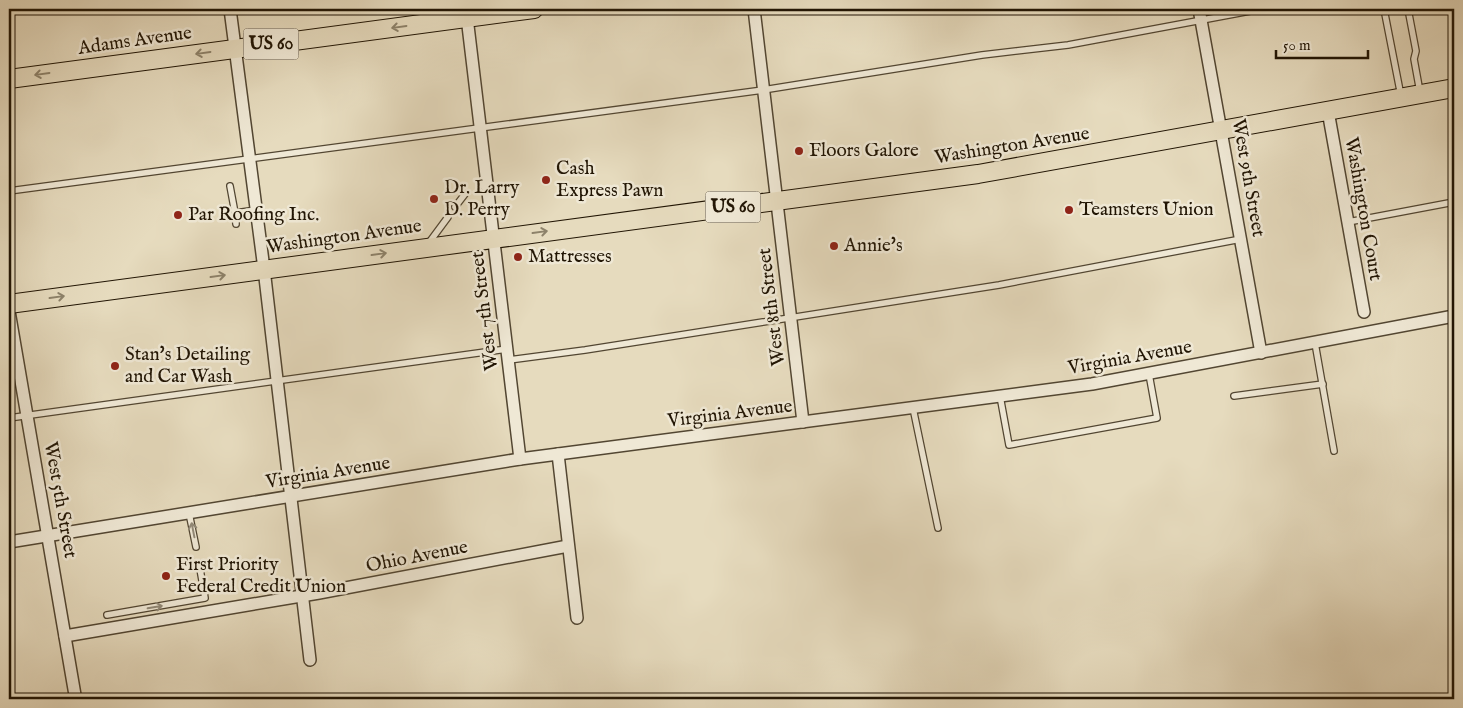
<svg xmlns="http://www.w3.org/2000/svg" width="1463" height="708" font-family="'IM FELL English',serif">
<rect width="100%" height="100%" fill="#e6dbbe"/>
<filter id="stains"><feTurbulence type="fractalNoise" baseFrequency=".004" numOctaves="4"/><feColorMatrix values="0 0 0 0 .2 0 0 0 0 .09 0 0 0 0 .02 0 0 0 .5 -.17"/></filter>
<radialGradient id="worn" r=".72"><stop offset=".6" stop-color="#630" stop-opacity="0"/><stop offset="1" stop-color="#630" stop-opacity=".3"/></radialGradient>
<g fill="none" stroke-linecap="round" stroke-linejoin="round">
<defs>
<g id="service">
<path d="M1384 9 1401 96"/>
<path d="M1408 9 1416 51 1414 59 1420 92"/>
<path d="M230 186 235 213 256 210"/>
<path d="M9 191 763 90 982 55 1068 45 1261 9"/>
<path d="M455 207 465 194"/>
<path d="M235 213 236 224"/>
<path d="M1348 222 1454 202"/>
<path d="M428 244 448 217"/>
<path d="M1315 343 1334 451"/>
<path d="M509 360 585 350 999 285 1241 239"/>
<path d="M1000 396 1009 445 1157 418 1149 374"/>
<path d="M1234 396 1323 384"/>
<path d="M913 408 938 528"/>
<path d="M9 418 507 349"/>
<path d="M189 513 196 547"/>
<path d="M107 615 205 598 199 563"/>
</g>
<g id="minor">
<path d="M230 9 264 269 310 660"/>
<path d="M466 9 520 459"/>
<path d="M754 9 803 422"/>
<path d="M1199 9 1261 353"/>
<path d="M1328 111 1364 312"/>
<path d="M9 311 75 695"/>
<path d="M558 454 577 618"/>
<path d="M9 542 520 459 1092 384 1454 316"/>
<path d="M65 636 319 593 568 546"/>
</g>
<g id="primary">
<path d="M9 79 534 9"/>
<path d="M9 304 978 174 1454 88"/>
</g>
</defs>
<!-- service casing -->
<use href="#service" stroke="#524632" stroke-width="8"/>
<!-- minor casing -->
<use href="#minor" stroke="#524632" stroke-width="14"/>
<!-- primary casing -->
<use href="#primary" stroke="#211504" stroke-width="20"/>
<!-- service -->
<use href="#service" stroke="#efe8d5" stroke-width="5.5"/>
<!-- minor -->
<use href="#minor" stroke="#efe8d5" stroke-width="11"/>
<!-- primary -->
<use href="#primary" stroke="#e6dbbe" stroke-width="18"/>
</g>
<!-- one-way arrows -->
<defs><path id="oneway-shaft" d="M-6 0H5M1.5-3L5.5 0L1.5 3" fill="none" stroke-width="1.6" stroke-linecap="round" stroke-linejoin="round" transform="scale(1.25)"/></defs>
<g stroke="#8d826a">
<use href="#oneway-shaft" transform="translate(399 27) rotate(172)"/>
<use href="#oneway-shaft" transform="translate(203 53) rotate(172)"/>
<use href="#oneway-shaft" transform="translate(42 74) rotate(172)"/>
<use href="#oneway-shaft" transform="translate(540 232) rotate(-8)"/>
<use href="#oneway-shaft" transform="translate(379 254) rotate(-8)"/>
<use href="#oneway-shaft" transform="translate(218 276) rotate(-8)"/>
<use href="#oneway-shaft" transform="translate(57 297) rotate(-8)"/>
</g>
<g stroke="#928977">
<use href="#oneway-shaft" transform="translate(193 530) rotate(-101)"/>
<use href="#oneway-shaft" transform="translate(155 607) rotate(-10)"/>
</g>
<!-- markers -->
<g fill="#8f2418" stroke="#efe8d5" stroke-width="2">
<circle cx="799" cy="151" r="5"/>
<circle cx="546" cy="180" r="5"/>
<circle cx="434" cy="199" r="5"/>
<circle cx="1069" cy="210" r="5"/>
<circle cx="178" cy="215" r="5"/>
<circle cx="834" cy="246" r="5"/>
<circle cx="518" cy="257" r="5"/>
<circle cx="115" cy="366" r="5"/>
<circle cx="166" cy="576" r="5"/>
</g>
<g text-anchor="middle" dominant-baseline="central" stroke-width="5" stroke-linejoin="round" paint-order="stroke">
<!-- shield labels -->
<g fill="#efe8d5" stroke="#5f5443" stroke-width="1">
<rect x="243.5" y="28.5" width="55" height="31" rx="4"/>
<rect x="705.5" y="191.5" width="55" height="31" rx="4"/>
</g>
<g font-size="18" font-weight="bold" fill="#211504">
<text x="271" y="44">US 60</text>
<text x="733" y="207">US 60</text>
</g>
<!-- street labels -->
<g font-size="19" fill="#211504" stroke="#efe8d5">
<text transform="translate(135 41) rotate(-8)">Adams Avenue</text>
<text transform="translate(1012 146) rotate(-9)">Washington Avenue</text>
<text transform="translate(1248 178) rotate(80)">West 9th Street</text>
<text transform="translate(1363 209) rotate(80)">Washington Court</text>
<text transform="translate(344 237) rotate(-8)">Washington Avenue</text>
<text transform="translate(772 307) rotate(-97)">West 8th Street</text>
<text transform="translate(485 311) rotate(-97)">West 7th Street</text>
<text transform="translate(1130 358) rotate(-10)">Virginia Avenue</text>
<text transform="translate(730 414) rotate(-7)">Virginia Avenue</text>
<text transform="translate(328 473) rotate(-9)">Virginia Avenue</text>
<text transform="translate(60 500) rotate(80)">West 5th Street</text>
<text transform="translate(417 557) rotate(-11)">Ohio Avenue</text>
</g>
<!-- poi labels -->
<g font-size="19" fill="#211504" stroke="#efe8d5" text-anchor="start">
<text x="809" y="151">Floors Galore</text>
<text x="556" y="169">Cash<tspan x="556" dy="22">Express Pawn</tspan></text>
<text x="444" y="188">Dr. Larry<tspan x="444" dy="22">D. Perry</tspan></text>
<text x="1079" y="210">Teamsters Union</text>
<text x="188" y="215">Par Roofing Inc.</text>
<text x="844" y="246">Annie's</text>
<text x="528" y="257">Mattresses</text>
<text x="125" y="355">Stan's Detailing<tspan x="125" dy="22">and Car Wash</tspan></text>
<text x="176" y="565">First Priority<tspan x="176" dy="22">Federal Credit Union</tspan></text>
</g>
</g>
<!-- margin -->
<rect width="1463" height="708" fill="none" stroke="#e6dbbe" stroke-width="30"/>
<rect x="10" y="10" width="1443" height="688" fill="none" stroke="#211504" stroke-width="2.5"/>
<rect x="15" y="15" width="1433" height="678" fill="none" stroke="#211504"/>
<!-- scale -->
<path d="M1276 50v8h92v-8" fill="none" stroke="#211504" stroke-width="2.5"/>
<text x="1283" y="50" font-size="15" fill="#211504" stroke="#efe8d5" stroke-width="4" paint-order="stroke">50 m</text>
<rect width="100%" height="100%" filter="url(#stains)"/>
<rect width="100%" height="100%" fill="url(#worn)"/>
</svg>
